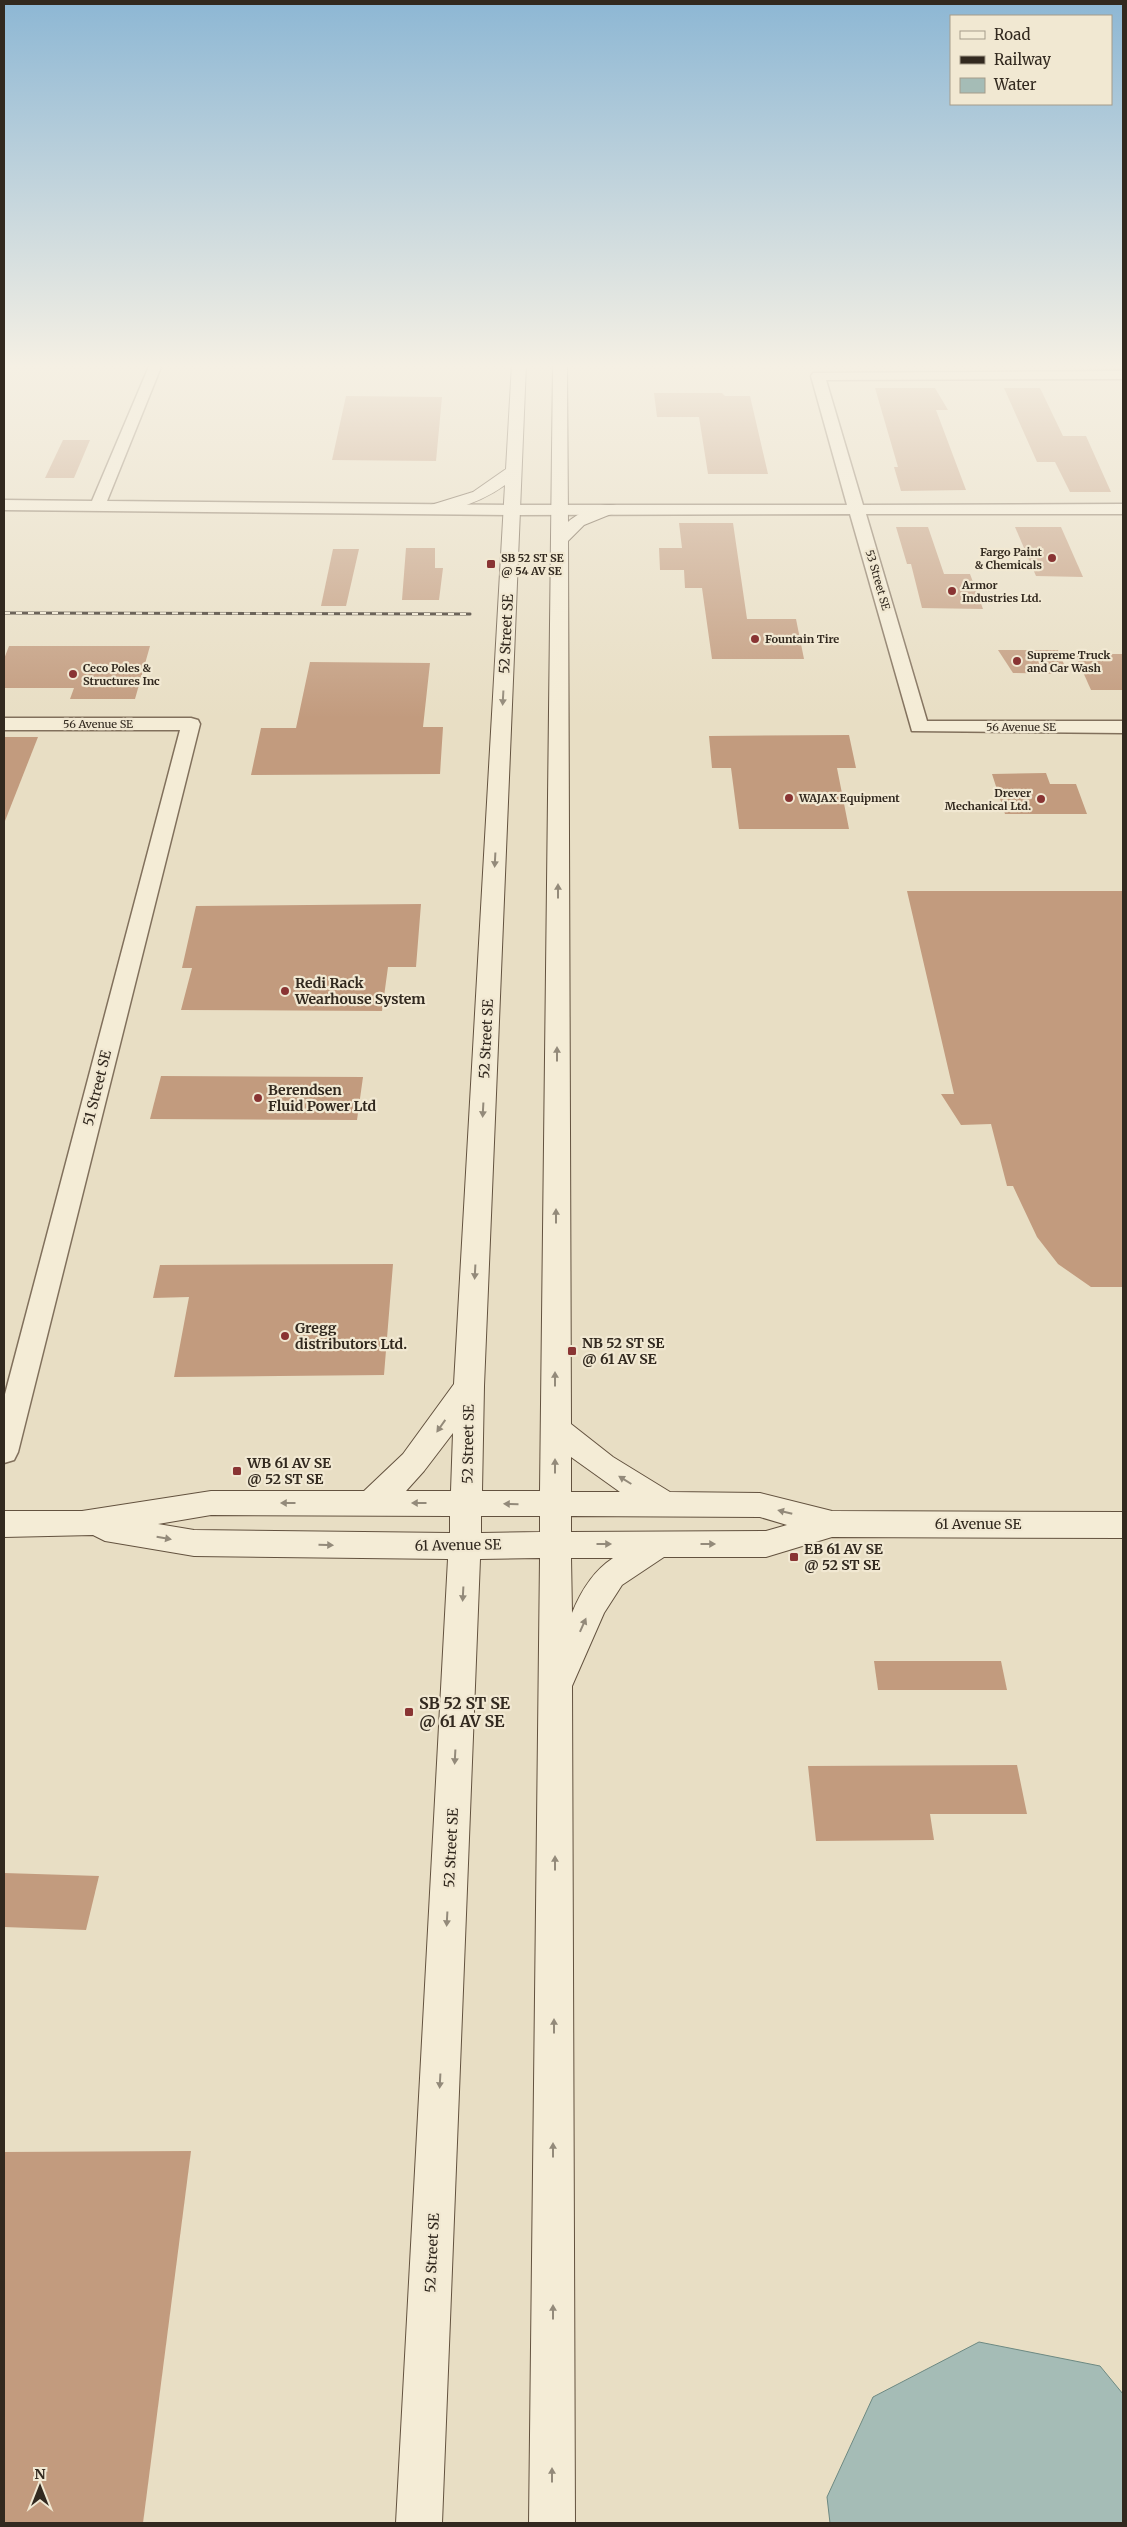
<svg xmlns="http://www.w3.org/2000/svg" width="1127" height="2527" font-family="Merriweather,serif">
<rect width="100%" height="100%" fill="#e8dec4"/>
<!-- water -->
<path fill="#a5bcb6" stroke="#6d8982" d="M979 2342 1100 2366 1123 2394V2523H830L827 2497 873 2397Z"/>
<!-- building -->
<g fill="#c29b7e">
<path d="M875 388H935L948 410H936L966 490 901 491 894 467H898Z"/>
<path d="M1004 388H1040L1063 436H1086L1111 492H1070L1055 462H1037Z"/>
<path d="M654 393H722L725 396H750L768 474H708L699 417H657Z"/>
<path d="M346 396 442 397 436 461 332 460Z"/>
<path d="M63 440H90L74 478H45Z"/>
<path d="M679 523H733L747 619H796L804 659H712L702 588H685L684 570H660L659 548H682Z"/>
<path d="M896 527H928L944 574H970L983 609 922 608 911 564H907Z"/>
<path d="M1015 527H1061L1083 577 1036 576Z"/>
<path d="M406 548H435V568H443L439 600H402Z"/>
<path d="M333 549H359L346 606H321Z"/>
<path d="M9 646H150L135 699H70L74 688H4V659Z"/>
<path d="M998 650H1058L1068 674 1013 673Z"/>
<path d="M1075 654H1123V690H1091Z"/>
<path d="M310 662 430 663 423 727H443L440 774 251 775 261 728H296Z"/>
<path d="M849 735 856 768H837L849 829H739L731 768H712L709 736Z"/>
<path d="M4 737H38L5 821H4Z"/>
<path d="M1046 773 1050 784H1076L1087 814H1005L992 774Z"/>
<path d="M907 891H1123V1287H1091L1058 1264 1037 1237 1013 1186H1007L991 1124 961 1125 941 1094H954Z"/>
<path d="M421 904 416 967H388L382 1011 181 1010 192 968H182L196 906Z"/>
<path d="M161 1076 363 1077 357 1120 150 1119Z"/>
<path d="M393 1264 384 1375 174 1377 189 1297 153 1298 160 1265Z"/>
<path d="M874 1661H1001L1007 1690H878Z"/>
<path d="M1017 1765 1027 1814H930L934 1840 816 1841 808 1766Z"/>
<path d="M4 1873 99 1876 86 1930 4 1927Z"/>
<path d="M191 2151 143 2523H4V2152Z"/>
</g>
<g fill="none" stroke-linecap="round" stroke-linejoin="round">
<defs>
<g id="street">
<path d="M150 364H159L161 367 107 501 513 505H847L811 376 813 373 1123 371V379L826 380 863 505 1123 504V514H866L927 721H1123V733L912 731 850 514 513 515 4 510V500L92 501Z"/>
<path d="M4 718H191L198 720 200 724 18 1452 14 1460 4 1463V1398L180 730H4Z"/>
</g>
<path id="secondary" d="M512 364H526L484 1386 482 1491H540L553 364H567L568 522C577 513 603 502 616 506L618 509 616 512 584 525 568 541 571 1424 613 1457 670 1492 760 1493 832 1511 1123 1512V1538L832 1537 766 1557H664L622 1585 604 1613 572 1686 575 2523H529L540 1558 480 1559 442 2523H396L448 1559 194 1556 105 1541 93 1535 4 1537V1511H82L211 1491H364L403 1454 454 1384 505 485C484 500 462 508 437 513L429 508 431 505 473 492 506 469ZM453 1433 451 1491H406L424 1471ZM571 1457 620 1492H571ZM211 1515 450 1516V1533L194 1530 158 1524ZM481 1516H540V1532L481 1533ZM571 1516 760 1517 787 1525 766 1531 571 1532ZM571 1558H613C593 1571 581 1591 572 1613Z"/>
</defs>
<!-- street casing -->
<use href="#street" stroke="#81705c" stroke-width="3"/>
<!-- secondary casing -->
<use href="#secondary" stroke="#63523f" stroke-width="2"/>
<!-- street -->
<use href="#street" fill="#f4ecd6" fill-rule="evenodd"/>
<!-- secondary -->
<use href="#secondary" fill="#f4ecd6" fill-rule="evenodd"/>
<defs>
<path id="rail" d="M4 613 470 614"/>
</defs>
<!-- rail casing -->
<use href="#rail" stroke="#32291f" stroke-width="3"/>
<!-- rail -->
<use href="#rail" stroke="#f1e8d2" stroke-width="2" stroke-dasharray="6" stroke-linecap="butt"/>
</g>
<!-- one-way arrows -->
<defs><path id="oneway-solid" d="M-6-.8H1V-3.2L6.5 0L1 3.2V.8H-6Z" transform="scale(1.25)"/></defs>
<g fill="#938a7a">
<use href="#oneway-solid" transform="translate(503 698) rotate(93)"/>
<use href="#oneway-solid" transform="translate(495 860) rotate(93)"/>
<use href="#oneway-solid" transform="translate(558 891) rotate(-90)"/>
<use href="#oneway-solid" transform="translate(557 1054) rotate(-90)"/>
<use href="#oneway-solid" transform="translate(483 1110) rotate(93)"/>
<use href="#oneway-solid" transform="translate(556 1216) rotate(-90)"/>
<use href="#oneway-solid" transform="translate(475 1272) rotate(93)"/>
<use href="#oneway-solid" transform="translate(555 1379) rotate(-90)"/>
<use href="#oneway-solid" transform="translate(441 1426) rotate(125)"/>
<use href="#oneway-solid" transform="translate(555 1466) rotate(-90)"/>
<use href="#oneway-solid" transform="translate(625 1480) rotate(-148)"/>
<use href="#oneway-solid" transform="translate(288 1503) rotate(180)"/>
<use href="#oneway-solid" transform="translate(419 1503) rotate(-180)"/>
<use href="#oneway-solid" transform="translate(511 1504) rotate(-179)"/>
<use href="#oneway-solid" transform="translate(785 1512) rotate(-166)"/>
<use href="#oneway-solid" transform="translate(164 1538) rotate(10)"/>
<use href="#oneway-solid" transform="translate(604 1544)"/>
<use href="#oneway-solid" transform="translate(708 1544)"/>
<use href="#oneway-solid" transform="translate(326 1545) rotate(1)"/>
<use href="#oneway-solid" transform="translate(463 1594) rotate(93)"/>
<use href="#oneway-solid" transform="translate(583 1625) rotate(-66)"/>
<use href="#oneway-solid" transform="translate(455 1757) rotate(93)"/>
<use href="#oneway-solid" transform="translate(555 1863) rotate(-90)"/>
<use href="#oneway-solid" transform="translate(447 1919) rotate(93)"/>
<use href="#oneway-solid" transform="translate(554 2026) rotate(-90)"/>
<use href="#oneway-solid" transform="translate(440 2081) rotate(93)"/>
<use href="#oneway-solid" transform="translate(553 2150) rotate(-90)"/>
<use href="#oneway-solid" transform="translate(553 2312) rotate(-90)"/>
<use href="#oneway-solid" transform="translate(552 2475) rotate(-90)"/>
</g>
<!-- sky -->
<linearGradient id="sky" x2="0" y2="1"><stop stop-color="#8db7d4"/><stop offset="0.51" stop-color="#f5f0e4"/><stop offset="1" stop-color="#f5f0e4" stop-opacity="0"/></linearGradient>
<rect width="1127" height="718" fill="url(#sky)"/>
<!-- markers -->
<g fill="#893433" stroke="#f1e8d2" stroke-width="2">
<circle cx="1052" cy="558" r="5"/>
<rect x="486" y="559" width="10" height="10" rx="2.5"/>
<circle cx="952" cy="591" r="5"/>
<circle cx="755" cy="639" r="5"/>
<circle cx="1017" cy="661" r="5"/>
<circle cx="73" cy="674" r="5"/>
<circle cx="789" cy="798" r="5"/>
<circle cx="1041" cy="799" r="5"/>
<circle cx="285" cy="991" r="5"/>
<circle cx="258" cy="1098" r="5"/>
<circle cx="285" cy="1336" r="5"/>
<rect x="567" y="1346" width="10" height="10" rx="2.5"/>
<rect x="232" y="1466" width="10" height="10" rx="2.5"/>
<rect x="789" y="1552" width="10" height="10" rx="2.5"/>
<rect x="404" y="1707" width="10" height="10" rx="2.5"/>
</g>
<g text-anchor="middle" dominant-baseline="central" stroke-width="4.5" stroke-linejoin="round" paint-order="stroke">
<!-- far-poi labels -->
<g font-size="11" font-weight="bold" fill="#32291f" stroke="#f1e8d2" text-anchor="start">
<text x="1042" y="552" text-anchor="end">Fargo Paint<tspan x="1042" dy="13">&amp; Chemicals</tspan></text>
<text x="501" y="558">SB 52 ST SE<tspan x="501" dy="13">@ 54 AV SE</tspan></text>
<text x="962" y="585">Armor<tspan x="962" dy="13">Industries Ltd.</tspan></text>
<text x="765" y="639">Fountain Tire</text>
<text x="1027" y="655">Supreme Truck<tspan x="1027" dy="13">and Car Wash</tspan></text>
<text x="83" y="668">Ceco Poles &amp;<tspan x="83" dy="13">Structures Inc</tspan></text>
<text x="1031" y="793" text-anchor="end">Drever<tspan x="1031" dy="13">Mechanical Ltd.</tspan></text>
<text x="799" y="798">WAJAX Equipment</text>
</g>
<!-- far-street labels -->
<g font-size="11" fill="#32291f" stroke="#f1e8d2">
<text transform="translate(878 580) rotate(74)">53 Street SE</text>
<text x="98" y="724">56 Avenue SE</text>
<text x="1021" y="727">56 Avenue SE</text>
</g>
<!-- street labels -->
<g font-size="14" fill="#32291f" stroke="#f1e8d2">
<text transform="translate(506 634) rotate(-87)">52 Street SE</text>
<text transform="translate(486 1039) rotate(-87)">52 Street SE</text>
<text transform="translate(97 1088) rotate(-76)">51 Street SE</text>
<text transform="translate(468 1444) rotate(-89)">52 Street SE</text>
<text x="978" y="1524">61 Avenue SE</text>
<text transform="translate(458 1545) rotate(-1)">61 Avenue SE</text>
<text transform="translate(451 1848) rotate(-87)">52 Street SE</text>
<text transform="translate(432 2253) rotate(-87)">52 Street SE</text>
</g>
<!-- poi labels -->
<g font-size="14" font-weight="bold" fill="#32291f" stroke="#f1e8d2" text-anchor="start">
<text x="295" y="983">Redi Rack<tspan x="295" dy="16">Wearhouse System</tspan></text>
<text x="268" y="1090">Berendsen<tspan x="268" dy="16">Fluid Power Ltd</tspan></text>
<text x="295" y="1328">Gregg<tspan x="295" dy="16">distributors Ltd.</tspan></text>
<text x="582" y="1343">NB 52 ST SE<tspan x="582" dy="16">@ 61 AV SE</tspan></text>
<text x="247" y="1463">WB 61 AV SE<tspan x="247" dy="16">@ 52 ST SE</tspan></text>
<text x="804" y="1549">EB 61 AV SE<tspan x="804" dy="16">@ 52 ST SE</tspan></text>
</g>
<!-- near-poi labels -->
<g font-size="16" font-weight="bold" fill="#32291f" stroke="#f1e8d2" text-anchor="start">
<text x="419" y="1703">SB 52 ST SE<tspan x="419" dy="18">@ 61 AV SE</tspan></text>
</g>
</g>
<!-- border -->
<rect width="1127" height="2527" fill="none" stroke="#32291f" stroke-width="10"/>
<!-- legend -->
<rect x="950" y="15" width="162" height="90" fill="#f1e8d2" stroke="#a59c8a"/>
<rect x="960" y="31" width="25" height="8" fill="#f4ecd6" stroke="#a59c8a"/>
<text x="994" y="40" font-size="15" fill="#32291f">Road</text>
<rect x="960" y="56" width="25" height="8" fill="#32291f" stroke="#a59c8a"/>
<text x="994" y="65" font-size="15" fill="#32291f">Railway</text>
<rect x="960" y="78" width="25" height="15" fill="#a5bcb6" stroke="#a59c8a"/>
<text x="994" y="90" font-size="15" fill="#32291f">Water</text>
<!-- north arrow -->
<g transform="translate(40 2487)" stroke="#f1e8d2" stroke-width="4" paint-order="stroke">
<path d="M0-4L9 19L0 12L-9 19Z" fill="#32291f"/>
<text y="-8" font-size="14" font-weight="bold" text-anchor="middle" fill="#32291f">N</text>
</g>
</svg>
